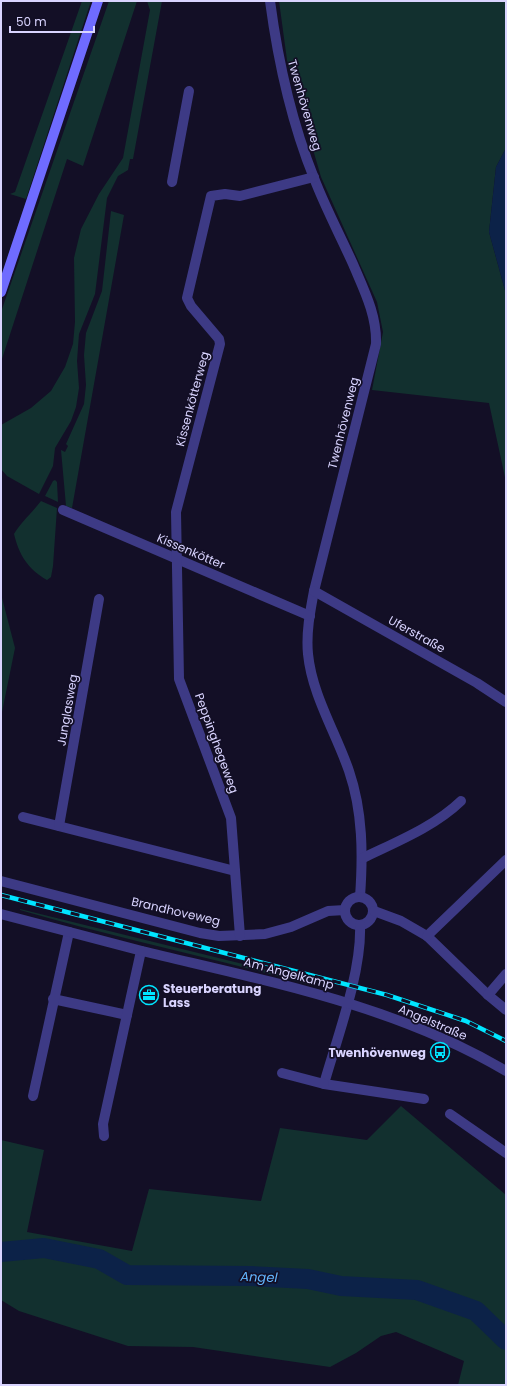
<svg xmlns="http://www.w3.org/2000/svg" width="507" height="1386" font-family="Poppins,sans-serif">
<rect width="100%" height="100%" fill="#130f26"/>
<!-- green -->
<g fill="#12302f">
<path d="M82 1H91L26 199 10 194 15 192Z"/>
<path d="M109 1H137L83 166 67 159 1 362V312Z"/>
<path d="M147 1H162L133 159H130L128 170 118 176 107 198 95 294 79 334 77 361 79 388 76 407 71 421 55 448 53 466 39 494 7 476 1 469V425L31 408 51 391 65 367 73 344 75 322 74 258 81 229 99 194 123 158 150 10Z"/>
<path d="M279 1H506V148L496 167 489 232 506 294V482L489 403 372 390 383 332 377 302 321 177 287 60Z"/>
<path d="M111 211 124 215 72 508 66 506 61 450 65 452 68 446 66 444 84 404 86 385 84 355 86 333 102 291Z"/>
<path d="M55 480 57 482 58 502 45 496 53 481Z"/>
<path d="M41 501 57 508 53 566 51 577 47 580C28 569 19 555 14 534 21 522 32 513 41 501Z"/>
<path d="M1 594 15 648 1 717Z"/>
<path d="M20 909 312 981 310 985C214 958 116 938 20 910Z"/>
<path d="M401 1106 506 1195V1385H458L464 1361 396 1332 381 1336 356 1353 330 1367 193 1347 128 1346 19 1311 1 1300V1140L44 1150 27 1232 132 1251 149 1189 261 1201 280 1128 367 1140Z"/>
</g>
<!-- water -->
<path fill="#0c2248" d="M506 148V294L489 232 496 167Z"/>
<g fill="none" stroke-linecap="round" stroke-linejoin="round">
<!-- river -->
<path stroke="#0c2248" stroke-width="20" d="M1 1252 44 1248 99 1259 127 1275 251 1276 308 1279 341 1286 417 1290 476 1311 506 1340"/>
<!-- minor -->
<g stroke="#3d3a85" stroke-width="10">
<path d="M270 1C278 61 291 121 314 178 325 207 340 235 353 264 364 290 377 315 376 344L314 591C310 612 306 633 308 654 312 695 336 733 349 771 363 812 363 855 360 897"/>
<path d="M172 182 189 91"/>
<path d="M63 510 310 616"/>
<path d="M314 591 477 683 506 702"/>
<path d="M23 817 235 871"/>
<path d="M59 826 99 599"/>
<path d="M363 858C396 842 434 827 461 801"/>
<path d="M1 881 200 933 219 936 265 934 291 927 328 911 345 910"/>
<circle cx="359" cy="911" r="14"/>
<path d="M374 911 401 921 427 936 488 995 506 1010"/>
<path d="M360 925C362 972 337 1038 324 1084L424 1099"/>
<path d="M240 936 231 818 179 679 176 512 220 344 219 339 191 306 187 298 211 196 225 194 240 196 314 177"/>
<path d="M427 936 506 860"/>
<path d="M488 995 506 974"/>
<path d="M53 999 127 1015"/>
<path d="M282 1073 324 1084"/>
<path d="M33 1096 69 932"/>
<path d="M450 1114 506 1153"/>
<path d="M104 1136 103 1124 141 951"/>
</g>
<!-- tertiary -->
<path stroke="#3d3a85" stroke-width="10" d="M1 914C48 926 95 939 142 951 266 981 395 1005 506 1071"/>
<!-- secondary -->
<path stroke="#6f6bff" stroke-width="10" d="M1 292 98 1"/>
<defs>
<path id="rail" d="M1 895 387 995 466 1021 506 1041"/>
</defs>
<!-- rail casing -->
<use href="#rail" stroke="#00e5ff" stroke-width="4.5"/>
<!-- rail -->
<use href="#rail" stroke="#130f26" stroke-width="3" stroke-dasharray="9" stroke-linecap="butt"/>
</g>
<!-- icons -->
<defs>
<symbol id="office-ring" viewBox="-11 -11 22 22"><circle r="9.5" fill="#130f26" stroke="#00e5ff" stroke-width="1.5"/><path d="M-6-3h4V-5.5h4V-3h4V5H-6ZM-1-4.5V-3h2v-1.5ZM-6 0V1H6V0Z" fill="#00e5ff"/></symbol>
<symbol id="bus-ring" viewBox="-11 -11 22 22"><circle r="9.5" fill="#130f26" stroke="#00e5ff" stroke-width="1.5"/><path d="M-5-6H5V4H4V6H2V4H-2V6H-4V4H-5ZM-3.5-4V0h7V-4ZM-3.5 1.2v1.5H-2V1.2ZM2 1.2v1.5H3.5V1.2Z" fill="#00e5ff"/></symbol>
</defs>
<g fill-rule="evenodd">
<use href="#office-ring" x="138" y="984" width="22" height="22"/>
<use href="#bus-ring" x="429" y="1041" width="22" height="22"/>
</g>
<g text-anchor="middle" dominant-baseline="central" stroke-width="3.5" stroke-linejoin="round" paint-order="stroke">
<!-- street labels -->
<g font-size="12" fill="#d9d4ff" stroke="#130f26">
<text transform="translate(305 105) rotate(74)">Twenhövenweg</text>
<text transform="translate(192 399) rotate(-75)">Kissenkötterweg</text>
<text transform="translate(343 423) rotate(-76)">Twenhövenweg</text>
<text transform="translate(191 551) rotate(23)">Kissenkötter</text>
<text transform="translate(417 634) rotate(29)">Uferstraße</text>
<text transform="translate(67 710) rotate(-80)">Junglasweg</text>
<text transform="translate(217 743) rotate(70)">Peppinghegeweg</text>
<text transform="translate(176 911) rotate(13)">Brandhoveweg</text>
<text transform="translate(289 973) rotate(15)">Am Angelkamp</text>
<text transform="translate(433 1022) rotate(23)">Angelstraße</text>
</g>
<!-- poi labels -->
<g font-size="12" font-weight="bold" fill="#d9d4ff" stroke="#130f26" text-anchor="start">
<text x="163" y="988">Steuerberatung<tspan x="163" dy="14">Lass</tspan></text>
<text x="426" y="1052" text-anchor="end">Twenhövenweg</text>
</g>
<!-- water labels -->
<g font-size="13" font-style="italic" fill="#62b6ff" stroke="#130f26">
<text transform="translate(259 1277) rotate(2)">Angel</text>
</g>
</g>
<!-- border -->
<rect width="507" height="1386" fill="none" stroke="#d9d4ff" stroke-width="4"/>
<!-- scale -->
<path d="M10 26v6h84v-6" fill="none" stroke="#d9d4ff" stroke-width="2"/>
<text x="16" y="26" font-size="12" fill="#d9d4ff" stroke="#130f26" stroke-width="3" paint-order="stroke">50 m</text>
</svg>
